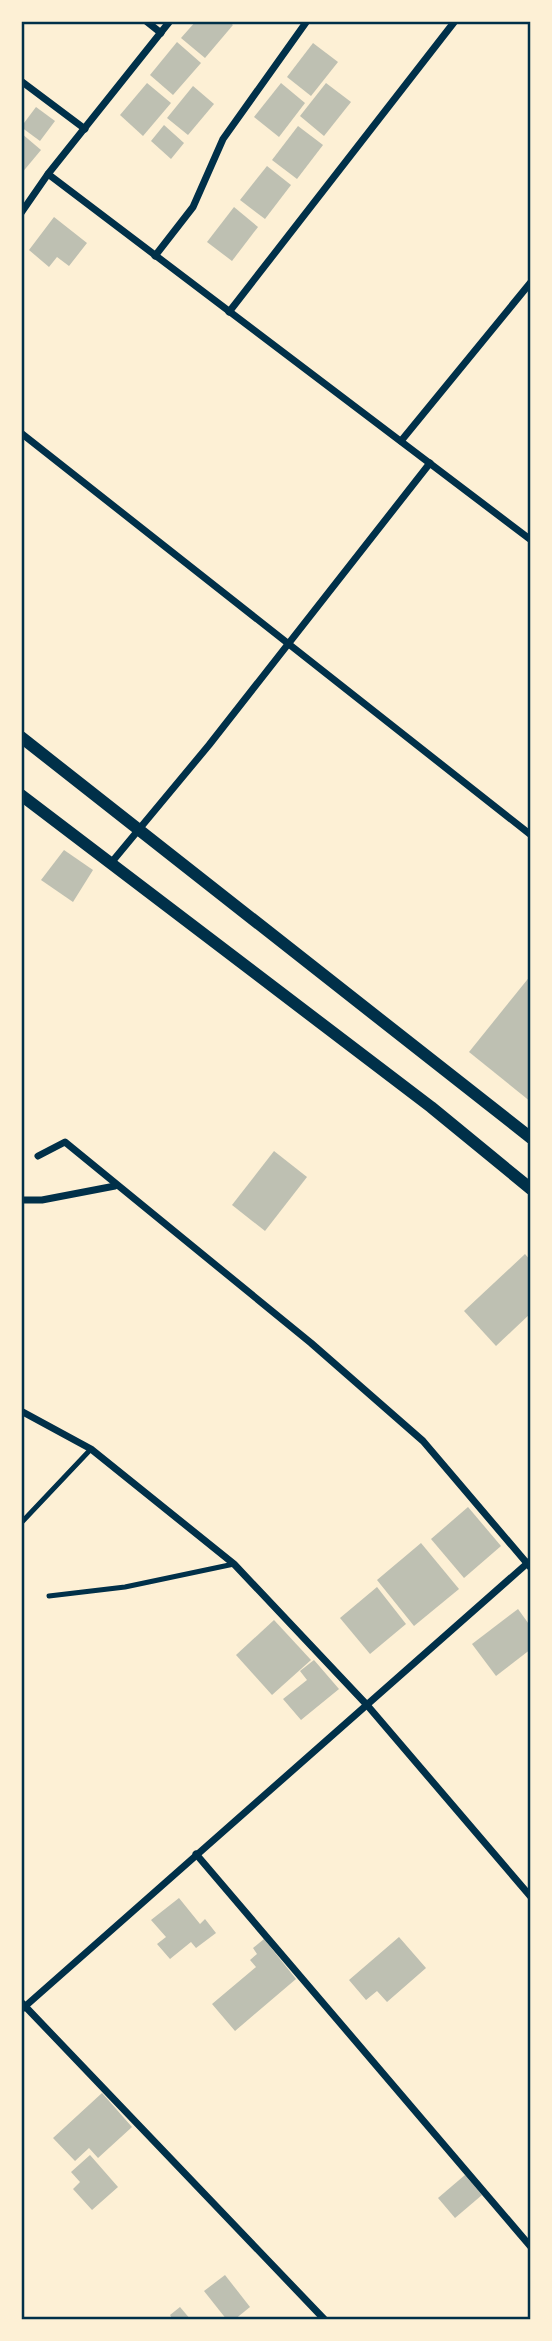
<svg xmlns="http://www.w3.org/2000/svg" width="552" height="2341" font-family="Quicksand,sans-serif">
<rect width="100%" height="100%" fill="#fdf0d5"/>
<!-- building -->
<g fill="#bec0b2">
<path d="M196 21H228L233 25 205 58 181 38Z"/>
<path d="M177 42 201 63 173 95 150 75Z"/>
<path d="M313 43 338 62 311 96 287 77Z"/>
<path d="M147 83 171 103 143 136 120 115Z"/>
<path d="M281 83 305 103 279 137 254 117Z"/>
<path d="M326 83 351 102 324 136 300 116Z"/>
<path d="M193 86 214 104 188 135 167 118Z"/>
<path d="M36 107 55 121 40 141 21 127Z"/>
<path d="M164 125 184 143 171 159 151 141Z"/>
<path d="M298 126 323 145 297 179 272 160Z"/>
<path d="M21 133 41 150 21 174Z"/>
<path d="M267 166 291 185 265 219 240 200Z"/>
<path d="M234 207 258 227 232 261 207 242Z"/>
<path d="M54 217 87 243 69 266 57 257 49 267 29 250Z"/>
<path d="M64 850 93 870 73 902 41 880Z"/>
<path d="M531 975V1102L469 1052Z"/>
<path d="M274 1151 307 1177 265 1231 232 1205Z"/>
<path d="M525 1254 531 1261V1313L496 1346 464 1311Z"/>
<path d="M468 1507 501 1546 464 1578 431 1539Z"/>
<path d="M421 1543 459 1589 414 1626 377 1580Z"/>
<path d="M377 1587 406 1624 370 1654 340 1618Z"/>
<path d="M518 1609 531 1627V1649L496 1676 472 1644Z"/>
<path d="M274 1620 311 1660 272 1695 236 1655Z"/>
<path d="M314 1660 339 1689 301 1720 283 1699 307 1680 300 1671Z"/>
<path d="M179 1898 200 1924 205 1919 216 1933 196 1948 191 1942 170 1959 157 1944 166 1937 151 1920Z"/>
<path d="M399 1937 426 1968 387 2002 377 1991 366 2000 349 1980Z"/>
<path d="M264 1939 296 1979 235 2031 212 2004 256 1967 250 1960 257 1954 253 1948Z"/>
<path d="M102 2093 132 2127 98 2158 89 2148 75 2161 53 2138Z"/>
<path d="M90 2155 118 2187 92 2210 73 2189 80 2182 71 2172Z"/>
<path d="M465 2175 482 2195 455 2218 438 2198Z"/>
<path d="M225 2275 250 2307 234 2320H227L204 2291Z"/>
<path d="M180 2307 191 2320H173L170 2315Z"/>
</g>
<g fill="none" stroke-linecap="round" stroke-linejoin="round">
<!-- service -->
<g stroke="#003049" stroke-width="5">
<path d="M21 1523 91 1449"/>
<path d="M49 1596 125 1587 234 1564"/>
</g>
<!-- minor -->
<g stroke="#003049" stroke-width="7">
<path d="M146 21 161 33"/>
<path d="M21 81 85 129"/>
<path d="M48 174 531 540"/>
<path d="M21 213 48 174 170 21"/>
<path d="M155 256 193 207 223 139 307 21"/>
<path d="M229 312 455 21"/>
<path d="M21 433 531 835"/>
<path d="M401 441 531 282"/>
<path d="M111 863 209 745 430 463"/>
<path d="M38 1156 65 1142 311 1343 423 1441 531 1568"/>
<path d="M21 1200H42L115 1186"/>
<path d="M21 1411 91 1449 234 1564 367 1705 531 1897"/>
<path d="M196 1854 531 2247"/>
<path d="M21 2002 325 2320"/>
<path d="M21 2010 531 1560"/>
</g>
<!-- tertiary -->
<g stroke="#003049" stroke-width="12">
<path d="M21 737 531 1138"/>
<path d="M21 795 431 1107 531 1189"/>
</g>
</g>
<!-- border -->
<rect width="552" height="2341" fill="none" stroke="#fdf0d5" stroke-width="46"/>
<rect x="23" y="23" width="506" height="2295" fill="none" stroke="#003049" stroke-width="2.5"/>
</svg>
